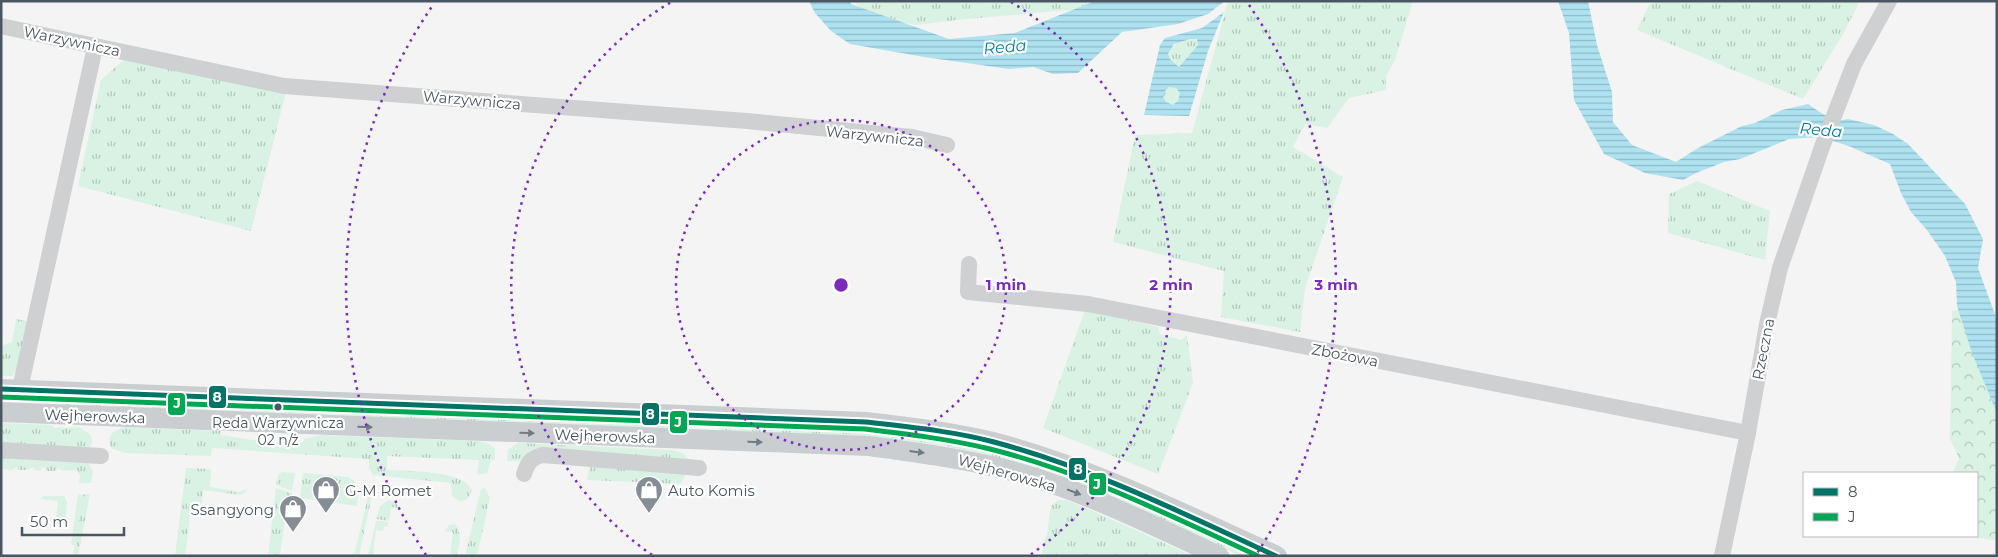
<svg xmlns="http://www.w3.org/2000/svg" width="1998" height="557" font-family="Montserrat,sans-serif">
<defs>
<pattern id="grass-tufts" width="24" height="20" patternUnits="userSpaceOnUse" patternTransform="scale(1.25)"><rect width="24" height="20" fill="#d9f2e3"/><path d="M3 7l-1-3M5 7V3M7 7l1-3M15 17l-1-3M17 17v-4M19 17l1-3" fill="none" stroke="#b2c7bb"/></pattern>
<pattern id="forest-crowns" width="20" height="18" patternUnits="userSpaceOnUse" patternTransform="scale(1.25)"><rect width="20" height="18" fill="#d9f2e3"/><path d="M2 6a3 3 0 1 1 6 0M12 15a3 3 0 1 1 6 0" fill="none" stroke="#b2c7bb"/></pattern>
<pattern id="water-rules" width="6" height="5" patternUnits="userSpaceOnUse" patternTransform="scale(1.25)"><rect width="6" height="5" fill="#aee2f0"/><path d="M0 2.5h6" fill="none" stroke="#90bac6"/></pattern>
</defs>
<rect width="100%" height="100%" fill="#f4f4f4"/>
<!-- grass -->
<g fill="url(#grass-tufts)">
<path d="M855 1H1090L1081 9 956 20 916 25 874 18 857 5Z"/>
<path d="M1228 1H1413L1395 60 1386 76V90L1349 98 1327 128 1305 124 1293 147 1343 177 1305 288 1300 332 1221 317 1224 271 1113 242 1135 135 1192 133Z"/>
<path d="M1655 1H1750L1755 3 1758 1H1860L1842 36 1803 99 1637 30 1649 5Z"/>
<path d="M1194 39 1199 41 1198 45 1179 67 1168 56C1172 43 1181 40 1194 39Z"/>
<path d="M127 57 286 92 251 231 78 186 101 80Z"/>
<circle cx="1172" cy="96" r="9"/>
<path d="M1697 181 1770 211 1765 260 1668 233 1669 194Z"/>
<path d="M1085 310 1158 327 1160 334 1181 340 1187 335 1193 383 1158 474 1043 428Z"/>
<path d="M16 319 30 322 16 372 12 376H1V346L12 342Z"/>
<path d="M62 400 678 424 677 427 676 429 62 405Z"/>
<path d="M1 423 52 425 54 428 79 427 91 435 92 444 88 448 1 446Z"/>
<path d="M721 425C807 429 896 429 981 448 1077 471 1166 516 1255 556H1241L1144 512 1020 464 980 453 939 445 903 440 719 431Z"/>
<path d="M125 427 221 431V435L259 441 303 443 304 439 322 435 478 441 486 443 495 448V460H491L487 473 477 475 479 460 387 456V470C406 471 464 470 472 490L468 498 461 502 452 496 451 483 373 475 369 468V459L212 448 211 456 125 453 111 448C106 436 113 430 125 427Z"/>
<path d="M518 443 672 450 683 453 690 461 681 471 685 476 681 484 587 480 590 465 507 461 508 450Z"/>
<path d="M1 455 87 461 93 471 91 483H79L80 476 77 470 63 471 58 468 56 471H47L43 467 40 471 35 470 33 467 28 470H19L17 467 12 470 1 469Z"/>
<path d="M186 468 211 469 210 487 240 492 246 489 247 490 241 495 203 490 201 511H191L185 556H175Z"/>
<path d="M282 472 295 473 292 491 276 485 278 475Z"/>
<path d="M303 473 348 477C362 484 358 493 357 506L300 498Z"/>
<path d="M276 488 291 493 292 498 288 497 280 556H268Z"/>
<path d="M485 488 490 498 477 556H465L481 489Z"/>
<path d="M87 494H90L78 556H73L82 495Z"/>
<path d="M370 496 371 500 359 556H351L355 551 368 497Z"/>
<path d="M388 500 396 502 399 508 391 507 389 521 376 519 380 506Z"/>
<path d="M1058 500H1066L1093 511 1193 556H1041L1047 533 1051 506Z"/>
<path d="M376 521 388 522V527L384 526 383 531 376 530 373 556H368Z"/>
<path d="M455 524C463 533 459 545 457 556H450L453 532 445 531 449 525Z"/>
</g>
<!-- forest -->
<path fill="url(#forest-crowns)" d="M1970 308 1997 345V541L1968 536H1977V473H1953L1959 458 1950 439 1952 311Z"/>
<!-- garden -->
<g fill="#d9f2e3">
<path d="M78 494 82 495 75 545H71Z"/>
<path d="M43 496H64L67 502 65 523 62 525H55L58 501 40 499Z"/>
</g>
<!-- water -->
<g fill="url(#water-rules)" fill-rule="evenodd">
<path d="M809 1H850L851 4 949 39 1015 33 1095 1H1225L1208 14 1178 24 1122 32 1078 73 1053 74 1033 67 1009 69 924 57 850 44 831 31 815 13Z"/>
<path d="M1558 1H1588L1597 45 1612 92 1613 122 1632 145 1676 162 1698 148 1742 126 1755 123 1782 110 1808 104 1821 113 1838 121 1848 119 1874 125 1893 134 1908 144 1965 204 1983 239 1978 268 1997 320V413L1972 353 1957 306 1956 282 1945 256 1927 230 1911 212 1901 193 1890 164 1851 147 1822 137 1789 139 1740 159 1724 162 1696 173 1683 180 1645 173 1604 154 1574 100 1569 33Z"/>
<path d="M1224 12 1208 51 1189 116 1144 115 1160 45 1165 38 1202 28ZM1190 39H1197L1198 45 1179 67 1170 59 1168 54 1174 44ZM1169 87 1176 88 1180 93 1178 101 1173 105 1166 102 1163 97 1165 91Z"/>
</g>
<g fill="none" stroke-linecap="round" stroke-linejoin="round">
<!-- minor -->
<g stroke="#ced0d2" stroke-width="16">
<path d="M1 26 284 86 747 121 912 137 947 145"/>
<path d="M969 264 968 292 1088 304 1748 433"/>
<path d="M20 389 95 47"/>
<path d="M1 450 101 456"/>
<path d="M524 474C528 462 531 458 543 455L699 468"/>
<path d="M1722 556 1748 433 1767 324 1780 268 1822 147 1854 64 1889 1"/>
</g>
<!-- major -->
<g stroke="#caced1" stroke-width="20">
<path d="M1 389 866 422C909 427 951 432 993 442 1092 468 1184 514 1277 556"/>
<path d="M1 412 869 446C914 452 959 458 1004 469 1079 488 1149 524 1219 556"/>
</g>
<defs>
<path id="bus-1" d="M1 389 866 422C909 427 952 431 994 442 1092 468 1184 514 1276 556"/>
<path id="bus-2" d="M1 397 865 429C907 434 949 439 990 449 1083 472 1171 516 1258 556"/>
</defs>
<!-- bus-1 casing -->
<use href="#bus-1" stroke="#fff" stroke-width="9"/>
<!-- bus-2 casing -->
<use href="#bus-2" stroke="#fff" stroke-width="9"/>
<!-- bus-1 -->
<use href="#bus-1" stroke="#007367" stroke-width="5"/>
<!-- bus-2 -->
<use href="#bus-2" stroke="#00a651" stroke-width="5"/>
</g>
<!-- one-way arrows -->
<defs><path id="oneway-solid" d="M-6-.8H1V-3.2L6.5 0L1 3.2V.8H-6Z" transform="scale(1.25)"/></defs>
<g fill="#707a83">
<use href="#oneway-solid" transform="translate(365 427) rotate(2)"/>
<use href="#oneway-solid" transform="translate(527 433) rotate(2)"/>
<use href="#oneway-solid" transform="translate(755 442) rotate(2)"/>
<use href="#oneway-solid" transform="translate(917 452) rotate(7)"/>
<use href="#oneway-solid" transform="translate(1074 492) rotate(21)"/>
</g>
<!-- distance rings -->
<g fill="none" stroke="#7b2cbf" stroke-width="2.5" stroke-dasharray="2.5 5">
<circle cx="841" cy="285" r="165"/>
<path d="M652 555A330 330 0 0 1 671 2M1011 2A330 330 0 0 1 1030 555"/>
<path d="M426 555A495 495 0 0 1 433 5M1249 5A495 495 0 0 1 1256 555"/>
</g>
<!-- icons -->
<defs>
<symbol id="shop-pin" viewBox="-11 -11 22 30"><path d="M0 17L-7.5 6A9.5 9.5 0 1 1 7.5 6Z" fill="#868d94" stroke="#fff"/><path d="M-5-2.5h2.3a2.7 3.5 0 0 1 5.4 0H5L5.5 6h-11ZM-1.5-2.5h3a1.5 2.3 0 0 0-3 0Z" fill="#fff"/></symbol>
</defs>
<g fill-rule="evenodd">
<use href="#shop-pin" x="310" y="474" width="32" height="43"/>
<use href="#shop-pin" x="633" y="474" width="32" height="43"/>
<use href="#shop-pin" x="277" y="493" width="32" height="43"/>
</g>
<!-- markers -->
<circle fill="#4a5661" stroke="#fff" stroke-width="2" cx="278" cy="407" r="4.5"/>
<g text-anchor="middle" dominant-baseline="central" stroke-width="4.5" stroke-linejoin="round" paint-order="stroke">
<!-- bus labels -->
<g font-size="14" fill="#4a5661" stroke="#fff">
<text x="278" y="423">Reda Warzywnicza<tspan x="278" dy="17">02 n/ż</tspan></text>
</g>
<!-- street labels -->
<g font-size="15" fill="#4a5661" stroke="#fff">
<text transform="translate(72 41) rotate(12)">Warzywnicza</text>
<text transform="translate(472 100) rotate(5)">Warzywnicza</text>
<text transform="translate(875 136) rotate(6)">Warzywnicza</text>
<text transform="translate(1763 349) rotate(-79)">Rzeczna</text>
<text transform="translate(1345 355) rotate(11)">Zbożowa</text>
<text transform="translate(95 416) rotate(2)">Wejherowska</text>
<text transform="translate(605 436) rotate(2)">Wejherowska</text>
<text transform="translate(1007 473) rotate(16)">Wejherowska</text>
</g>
<!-- poi labels -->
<g font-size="15" fill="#4a5661" stroke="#fff" text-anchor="start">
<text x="345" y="490">G-M Romet</text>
<text x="668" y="490">Auto Komis</text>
<text x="274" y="509" text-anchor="end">Ssangyong</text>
</g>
<!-- water labels -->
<g font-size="16" font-style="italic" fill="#0c7c9b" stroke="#fff">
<text transform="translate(1005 47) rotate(-5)">Reda</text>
<text transform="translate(1821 130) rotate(5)">Reda</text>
</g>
</g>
<circle cx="841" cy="285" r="8" fill="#7b2cbf" stroke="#fff" stroke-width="2.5"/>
<g font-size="15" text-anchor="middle" font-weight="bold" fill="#7b2cbf" stroke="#fff" stroke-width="4.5" stroke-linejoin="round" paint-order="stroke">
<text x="1006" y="290">1 min</text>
<text x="1171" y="290">2 min</text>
<text x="1336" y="290">3 min</text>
</g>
<g stroke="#fff" stroke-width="2">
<rect x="208" y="385" width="19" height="24" rx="5" fill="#007367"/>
<rect x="167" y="392" width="19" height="24" rx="5" fill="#00a651"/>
<rect x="641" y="402" width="19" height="24" rx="5" fill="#007367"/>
<rect x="669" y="410" width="19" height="24" rx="5" fill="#00a651"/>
<rect x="1068" y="457" width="19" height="24" rx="5" fill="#007367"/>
<rect x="1088" y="472" width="19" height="24" rx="5" fill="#00a651"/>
</g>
<g font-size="14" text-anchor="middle" font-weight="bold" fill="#fff">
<text x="217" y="402">8</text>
<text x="177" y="408">J</text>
<text x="650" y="419">8</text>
<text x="678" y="427">J</text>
<text x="1078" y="474">8</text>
<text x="1097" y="489">J</text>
</g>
<!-- border -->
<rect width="1998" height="557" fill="none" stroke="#4a5661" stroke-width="5"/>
<!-- legend -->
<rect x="1803" y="472" width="175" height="65" fill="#ffffff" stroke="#b7bbc0"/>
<rect x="1813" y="488" width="25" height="8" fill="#007367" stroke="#b7bbc0"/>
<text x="1848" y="497" font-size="15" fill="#4a5661">8</text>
<rect x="1813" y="513" width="25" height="8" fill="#00a651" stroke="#b7bbc0"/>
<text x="1848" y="522" font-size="15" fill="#4a5661">J</text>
<!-- scale -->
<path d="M22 527v8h102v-8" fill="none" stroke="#4a5661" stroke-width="2.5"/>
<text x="30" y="527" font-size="15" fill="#4a5661" stroke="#ffffff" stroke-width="4" paint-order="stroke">50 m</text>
</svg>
